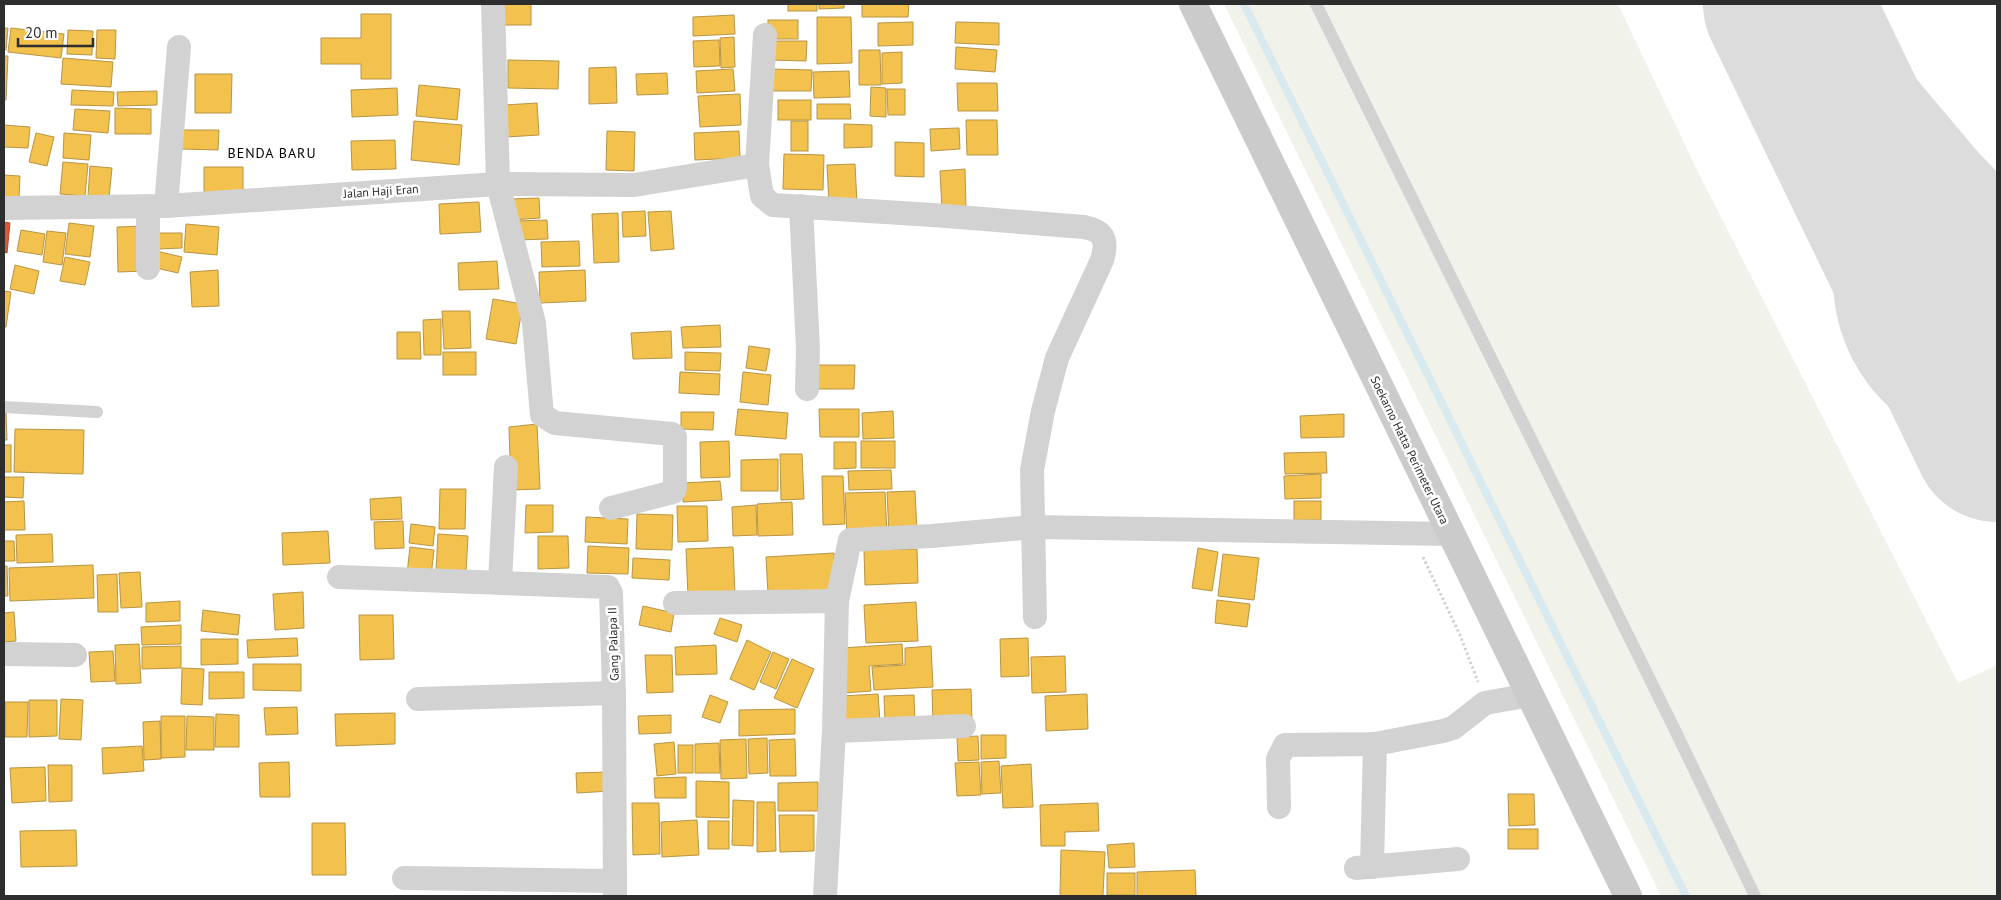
<svg xmlns="http://www.w3.org/2000/svg" width="2001" height="900" font-family="'PT Sans',sans-serif">
<rect width="100%" height="100%" fill="#fff"/>
<!-- green -->
<path fill="#f1f3eb" d="M1224 4H1618L1696 168 1958 683 1997 665V896H1661Z"/>
<!-- homes -->
<g fill="#f2c14e" stroke="#b79544">
<rect x="497" y="4" width="34" height="21"/>
<rect x="788" y="4" width="29" height="7"/>
<path d="M819 4H844V8L819 9Z"/>
<path d="M862 4H909L908 17H862Z"/>
<path d="M361 14H391V79H361V64H321V38H361Z"/>
<path d="M734 15 735 34 693 36V17Z"/>
<path d="M817 17H851L852 63 817 64Z"/>
<rect x="768" y="20" width="30" height="19"/>
<path d="M913 22V45L878 46V23Z"/>
<path d="M956 22 999 23V45L955 43Z"/>
<path d="M4 28H8L6 50 4 49Z"/>
<path d="M11 28 64 34 61 58 8 52Z"/>
<path d="M68 30 93 31 92 55 67 54Z"/>
<path d="M97 30H116L115 59 96 58Z"/>
<path d="M734 37 735 67 721 68 720 38Z"/>
<path d="M719 40 720 66 694 67 693 41Z"/>
<path d="M770 41H807L806 61 770 60Z"/>
<path d="M956 47 997 50 995 72 955 69Z"/>
<path d="M859 50H880L881 85H859Z"/>
<path d="M902 52V83L882 84V53Z"/>
<path d="M4 56H8L6 100H4Z"/>
<path d="M63 58 113 62 111 87 61 84Z"/>
<path d="M508 60 559 61 558 89 508 88Z"/>
<path d="M616 67 617 103 589 104V68Z"/>
<path d="M733 69 735 91 697 93 696 71Z"/>
<path d="M770 69 812 70 811 91H769Z"/>
<path d="M849 71 850 97 814 98 813 72Z"/>
<path d="M667 73 668 94 637 95 636 74Z"/>
<path d="M195 74H232L231 113H195Z"/>
<path d="M957 83H997L998 111H958Z"/>
<path d="M419 85 460 89 457 120 416 116Z"/>
<path d="M871 87 886 88V117L870 116Z"/>
<path d="M397 88 398 115 352 117 351 90Z"/>
<path d="M887 89H905V115H888Z"/>
<path d="M72 90 114 92 113 106 71 105Z"/>
<path d="M157 91V105L118 106 117 92Z"/>
<path d="M740 94 741 125 700 127 698 96Z"/>
<rect x="778" y="100" width="33" height="20"/>
<path d="M537 103 539 135 506 137 504 105Z"/>
<path d="M817 104H850L851 119H817Z"/>
<path d="M115 108 151 109V134H115Z"/>
<path d="M75 109 110 111 108 133 73 130Z"/>
<path d="M966 120H997L998 155H967Z"/>
<path d="M414 121 462 125 459 165 411 160Z"/>
<rect x="791" y="121" width="17" height="30"/>
<path d="M844 124 872 125V147L844 148Z"/>
<path d="M4 125 30 127 28 148 4 147Z"/>
<path d="M959 128 960 149 931 151 930 129Z"/>
<path d="M181 130H219L218 150 181 149Z"/>
<path d="M607 131 635 132 634 171 606 170Z"/>
<path d="M739 131 740 158 695 160 694 133Z"/>
<path d="M36 133 54 137 47 166 29 162Z"/>
<path d="M64 133 91 135 89 160 63 158Z"/>
<path d="M395 140 396 169 352 170 351 141Z"/>
<path d="M895 142 924 143V177L895 176Z"/>
<path d="M784 154 824 155 823 190 783 189Z"/>
<path d="M63 162 88 164 85 196 60 194Z"/>
<path d="M855 164 857 203 829 204 827 165Z"/>
<path d="M90 166 112 168 109 198 88 196Z"/>
<path d="M204 167H243V193L204 192Z"/>
<path d="M965 169 966 208 942 209 940 171Z"/>
<path d="M4 175 20 176 19 198 4 197Z"/>
<path d="M539 198 540 218 511 220 510 199Z"/>
<path d="M479 202 481 232 440 234 439 204Z"/>
<path d="M645 211 646 236 623 237 622 212Z"/>
<path d="M671 211 674 249 651 251 648 212Z"/>
<path d="M618 213 619 262 594 263 592 214Z"/>
<path d="M547 220 548 239 517 240 516 221Z"/>
<path d="M69 223 94 226 90 257 65 254Z"/>
<path d="M186 224 219 227 217 255 184 252Z"/>
<path d="M143 226 145 271 118 272 117 227Z"/>
<path d="M21 230 45 234 42 255 17 251Z"/>
<path d="M47 231 66 233 62 265 43 262Z"/>
<path d="M157 233H182V248L157 249Z"/>
<path d="M579 241 580 266 542 267 541 242Z"/>
<path d="M156 251 182 257 178 273 152 267Z"/>
<path d="M65 257 90 262 85 285 60 281Z"/>
<path d="M497 261 499 289 459 290 458 263Z"/>
<path d="M15 265 39 271 34 294 10 289Z"/>
<path d="M218 270 219 306 192 307 190 272Z"/>
<path d="M585 270 586 301 540 303 539 272Z"/>
<path d="M4 291 11 292 6 327H4Z"/>
<path d="M493 299 523 304 516 344 486 339Z"/>
<path d="M442 311H470L471 348 444 349Z"/>
<path d="M441 319V355H424L423 320Z"/>
<path d="M720 325 721 347 683 348 681 327Z"/>
<path d="M671 331 672 358 633 359 631 333Z"/>
<path d="M397 332H420L421 359H397Z"/>
<path d="M749 346 770 349 766 371 746 368Z"/>
<rect x="443" y="352" width="33" height="23"/>
<path d="M685 352 721 353 720 371 685 370Z"/>
<path d="M818 365H855L854 389H818Z"/>
<path d="M680 372 720 374 719 395 679 393Z"/>
<path d="M743 372 771 375 768 405 740 402Z"/>
<path d="M738 409 788 413 786 439 735 435Z"/>
<path d="M819 409H859V437H820Z"/>
<path d="M4 411H6L7 440H4Z"/>
<path d="M893 411 894 438 863 439 862 413Z"/>
<path d="M681 412H714L713 430 681 429Z"/>
<path d="M1344 414V437L1301 438 1300 416Z"/>
<path d="M537 424 540 489 511 490 509 427Z"/>
<path d="M15 429 84 430 83 474 14 472Z"/>
<path d="M729 441 730 477 701 478 700 442Z"/>
<rect x="861" y="441" width="34" height="27"/>
<path d="M834 442H856V468L834 469Z"/>
<rect x="4" y="445" width="7" height="27"/>
<path d="M1326 452 1327 473 1285 474 1284 453Z"/>
<path d="M780 454H802L804 499 781 500Z"/>
<path d="M778 459V491H741V460Z"/>
<path d="M891 470 892 489 849 490 848 471Z"/>
<path d="M1321 474V498L1285 499 1284 476Z"/>
<path d="M822 476H843L845 524 823 525Z"/>
<path d="M4 477H24L23 498 4 497Z"/>
<path d="M720 481 722 500 683 502V483Z"/>
<path d="M440 489H466L465 529H439Z"/>
<path d="M915 491 917 532 889 533 887 492Z"/>
<path d="M885 492 887 534 847 535 845 493Z"/>
<path d="M401 497 402 519 371 520 370 499Z"/>
<path d="M24 501 25 530H4V502Z"/>
<rect x="1294" y="501" width="27" height="19"/>
<path d="M792 502 793 535 758 536 757 504Z"/>
<path d="M526 505H553V532L525 533Z"/>
<path d="M756 505 757 535 733 536 732 507Z"/>
<path d="M677 506H707L708 541 678 542Z"/>
<path d="M637 514 673 515 672 550 636 549Z"/>
<path d="M586 517 628 519 627 544 585 542Z"/>
<path d="M403 521 404 548 375 549 374 522Z"/>
<path d="M411 524 435 527 433 546 409 543Z"/>
<path d="M328 531 330 563 283 565 282 533Z"/>
<path d="M52 534 53 562 17 563 16 535Z"/>
<path d="M438 534 468 536 466 572 436 571Z"/>
<path d="M538 536H568L569 568 538 569Z"/>
<path d="M4 541H14L15 561H4Z"/>
<path d="M588 546 629 548 628 574 587 573Z"/>
<path d="M410 547 434 550 431 576 407 574Z"/>
<path d="M733 547 735 594 688 596 686 549Z"/>
<path d="M1198 548 1218 552 1212 591 1192 588Z"/>
<path d="M917 549 918 583 865 585 864 550Z"/>
<path d="M834 553 836 590 768 594 766 557Z"/>
<path d="M1223 554 1259 558 1254 600 1218 596Z"/>
<path d="M633 558 670 560 669 580 632 578Z"/>
<path d="M93 565 94 598 10 601 9 568Z"/>
<path d="M4 566H7L8 596H4Z"/>
<path d="M140 572 142 607 121 608 119 573Z"/>
<path d="M117 574 118 612H98L97 575Z"/>
<path d="M303 592 304 628 275 630 273 594Z"/>
<path d="M1217 600 1250 604 1247 627 1215 623Z"/>
<path d="M180 601V621L146 622V603Z"/>
<path d="M916 602 918 641 866 643 864 605Z"/>
<path d="M643 606 674 613 671 632 639 625Z"/>
<path d="M203 610 240 615 238 635 201 631Z"/>
<path d="M14 612 16 641 4 642V613Z"/>
<path d="M359 615H393L394 659 360 660Z"/>
<path d="M720 618 742 625 737 642 714 634Z"/>
<path d="M181 625V644L142 645 141 627Z"/>
<path d="M297 638 298 656 248 658 247 640Z"/>
<path d="M1028 638 1029 676 1001 677 1000 639Z"/>
<path d="M201 639H238V664L201 665Z"/>
<path d="M747 640 771 652 754 690 730 679Z"/>
<path d="M139 644 141 683 116 684 115 645Z"/>
<path d="M902 644 903 664 869 666 871 691 844 693 842 648Z"/>
<path d="M716 645 717 674 676 675 675 647Z"/>
<path d="M181 646V668L142 669V647Z"/>
<path d="M931 646 933 687 874 690 872 667 905 665V648Z"/>
<path d="M113 651 115 681 91 682 89 652Z"/>
<path d="M773 652 789 659 776 689 760 682Z"/>
<path d="M645 655H672L673 692 647 693Z"/>
<path d="M1065 656 1066 692 1032 693 1031 657Z"/>
<path d="M792 659 814 669 797 708 774 698Z"/>
<path d="M253 664H301V691L253 690Z"/>
<path d="M182 668 204 669 202 705 181 704Z"/>
<path d="M209 672H244V698L209 699Z"/>
<path d="M971 689 972 722 933 724 932 690Z"/>
<path d="M878 694 880 722 842 724 841 696Z"/>
<path d="M1087 694 1088 729 1046 731 1045 696Z"/>
<path d="M710 695 728 702 720 723 702 717Z"/>
<path d="M914 695 915 723 885 725 884 696Z"/>
<path d="M61 699 83 700 81 740 59 739Z"/>
<path d="M29 700H57V736L29 737Z"/>
<path d="M5 702H28L27 737H5Z"/>
<path d="M297 707 298 734 266 735 264 708Z"/>
<path d="M795 709V734L739 736V710Z"/>
<path d="M395 713V744L336 746 335 714Z"/>
<path d="M216 714 239 715V747H215Z"/>
<path d="M671 715V733L639 734 638 716Z"/>
<path d="M161 716H185V757L161 758Z"/>
<path d="M187 716 214 717V750H186Z"/>
<path d="M160 721 161 759 144 760 143 722Z"/>
<path d="M981 735H1006V758L981 759Z"/>
<path d="M978 736 979 760 958 761 957 737Z"/>
<path d="M767 738 768 773 749 774 748 739Z"/>
<path d="M746 739 747 778 721 779 720 740Z"/>
<path d="M795 739 796 776H770L769 740Z"/>
<path d="M674 742 676 774 657 776 654 744Z"/>
<path d="M719 743 720 773H695V744Z"/>
<rect x="678" y="745" width="15" height="28"/>
<path d="M142 746 144 771 103 774 102 748Z"/>
<path d="M999 761 1001 793 982 794 981 762Z"/>
<path d="M289 762 290 797H260L259 763Z"/>
<path d="M979 762 981 795 957 796 955 763Z"/>
<path d="M1031 764 1033 807 1003 808 1001 766Z"/>
<path d="M48 765H72V801L49 802Z"/>
<path d="M45 767 46 801 12 803 10 768Z"/>
<path d="M610 772 611 791 577 793 576 773Z"/>
<path d="M686 777V798H655L654 778Z"/>
<path d="M696 781 729 782V818L696 817Z"/>
<path d="M818 782V811H778V783Z"/>
<path d="M1508 794H1534L1535 825 1509 826Z"/>
<path d="M733 800 754 801 753 846 732 845Z"/>
<path d="M757 802H775L776 851 757 852Z"/>
<path d="M632 803H659L660 854 633 855Z"/>
<path d="M1098 803 1099 831 1065 832V846H1041L1040 805Z"/>
<path d="M779 815H814V851L780 852Z"/>
<path d="M697 820 699 855 662 857 661 822Z"/>
<rect x="708" y="821" width="21" height="28"/>
<path d="M312 823H345L346 875H312Z"/>
<rect x="1508" y="829" width="30" height="20"/>
<path d="M76 830 77 866 21 867 20 831Z"/>
<path d="M1134 843 1135 867 1109 868 1107 845Z"/>
<path d="M1061 850 1105 852 1103 896H1060Z"/>
<path d="M1195 870 1196 896H1137V872Z"/>
<rect x="1107" y="873" width="28" height="22"/>
</g>
<!-- shops -->
<path fill="#e4572e" stroke="#ad4a2e" d="M4 222 10 223 7 253 4 252Z"/>
<g fill="none" stroke-linecap="round" stroke-linejoin="round">
<!-- stream -->
<path stroke="#d8eaf0" stroke-width="8" d="M1244 4 1686 896"/>
<!-- taxiway -->
<g stroke="#dcdcdc" stroke-width="68">
<path d="M1817 4 1893 104 1952 174 1997 221"/>
<path d="M1809 51 1867 178C1873 198 1877 218 1874 238 1872 252 1867 266 1867 280 1867 351 1924 416 1997 417"/>
</g>
<!-- runway -->
<path stroke="#dcdcdc" stroke-width="168" d="M1787 4 1997 438"/>
<!-- path -->
<path stroke="#d2d2d2" stroke-width="3" stroke-dasharray="2.5 2.5" stroke-linecap="butt" d="M1423 557 1460 635 1478 682"/>
<!-- service -->
<g stroke="#d2d2d2" stroke-width="12">
<path d="M1316 4 1673 726 1755 896"/>
<path d="M4 407 97 412"/>
</g>
<!-- minor -->
<g stroke="#d2d2d2" stroke-width="24">
<path d="M493 4 498 184 534 323 542 415 555 423 672 434 675 437V489L673 492 611 508"/>
<path d="M765 35 757 165 762 196 773 205 933 215 1084 227C1104 231 1108 240 1102 260L1057 358 1043 411 1032 470 1035 617"/>
<path d="M148 206V268"/>
<path d="M166 206 179 47"/>
<path d="M801 206 808 349 807 389"/>
<path d="M4 208 166 206 498 184 634 185 757 165"/>
<path d="M339 577 608 587 611 593 614 693 615 896"/>
<path d="M500 582 506 467"/>
<path d="M675 603 837 601"/>
<path d="M4 654 75 655"/>
<path d="M418 699 614 693"/>
<path d="M834 731 964 726"/>
<path d="M1279 807 1278 759 1285 745 1375 744 1443 731 1453 728 1485 703 1530 695"/>
<path d="M1372 867 1375 744"/>
<path d="M1356 868 1458 859"/>
<path d="M404 878 615 881"/>
<path d="M825 896 834 731 837 601 850 540 932 536 1034 527 1450 534"/>
</g>
<!-- secondary -->
<path stroke="#cbcbcb" stroke-width="28" d="M1193 4 1628 896"/>
</g>
<g text-anchor="middle" dominant-baseline="central" stroke-width="5" stroke-linejoin="round" paint-order="stroke">
<!-- street labels -->
<g font-size="12" fill="#2d2d2d" stroke="#fff">
<text transform="translate(381 191) rotate(-4)">Jalan Haji Eran</text>
<text transform="translate(1410 450) rotate(64)">Soekarno Hatta Perimeter Utara</text>
<text transform="translate(613 644) rotate(-92)">Gang Palapa II</text>
</g>
<!-- neighbourhood labels -->
<g font-size="14" letter-spacing="1" fill="#000" stroke="#fff">
<text x="272" y="153">BENDA BARU</text>
</g>
</g>
<!-- border -->
<rect width="2001" height="900" fill="none" stroke="#2d2d2d" stroke-width="10"/>
<!-- scale -->
<path d="M18 38v8h75v-8" fill="none" stroke="#2d2d2d" stroke-width="2.5"/>
<text x="25" y="38" font-size="15" fill="#2d2d2d" stroke="#ffffff" stroke-width="4" paint-order="stroke">20 m</text>
</svg>
